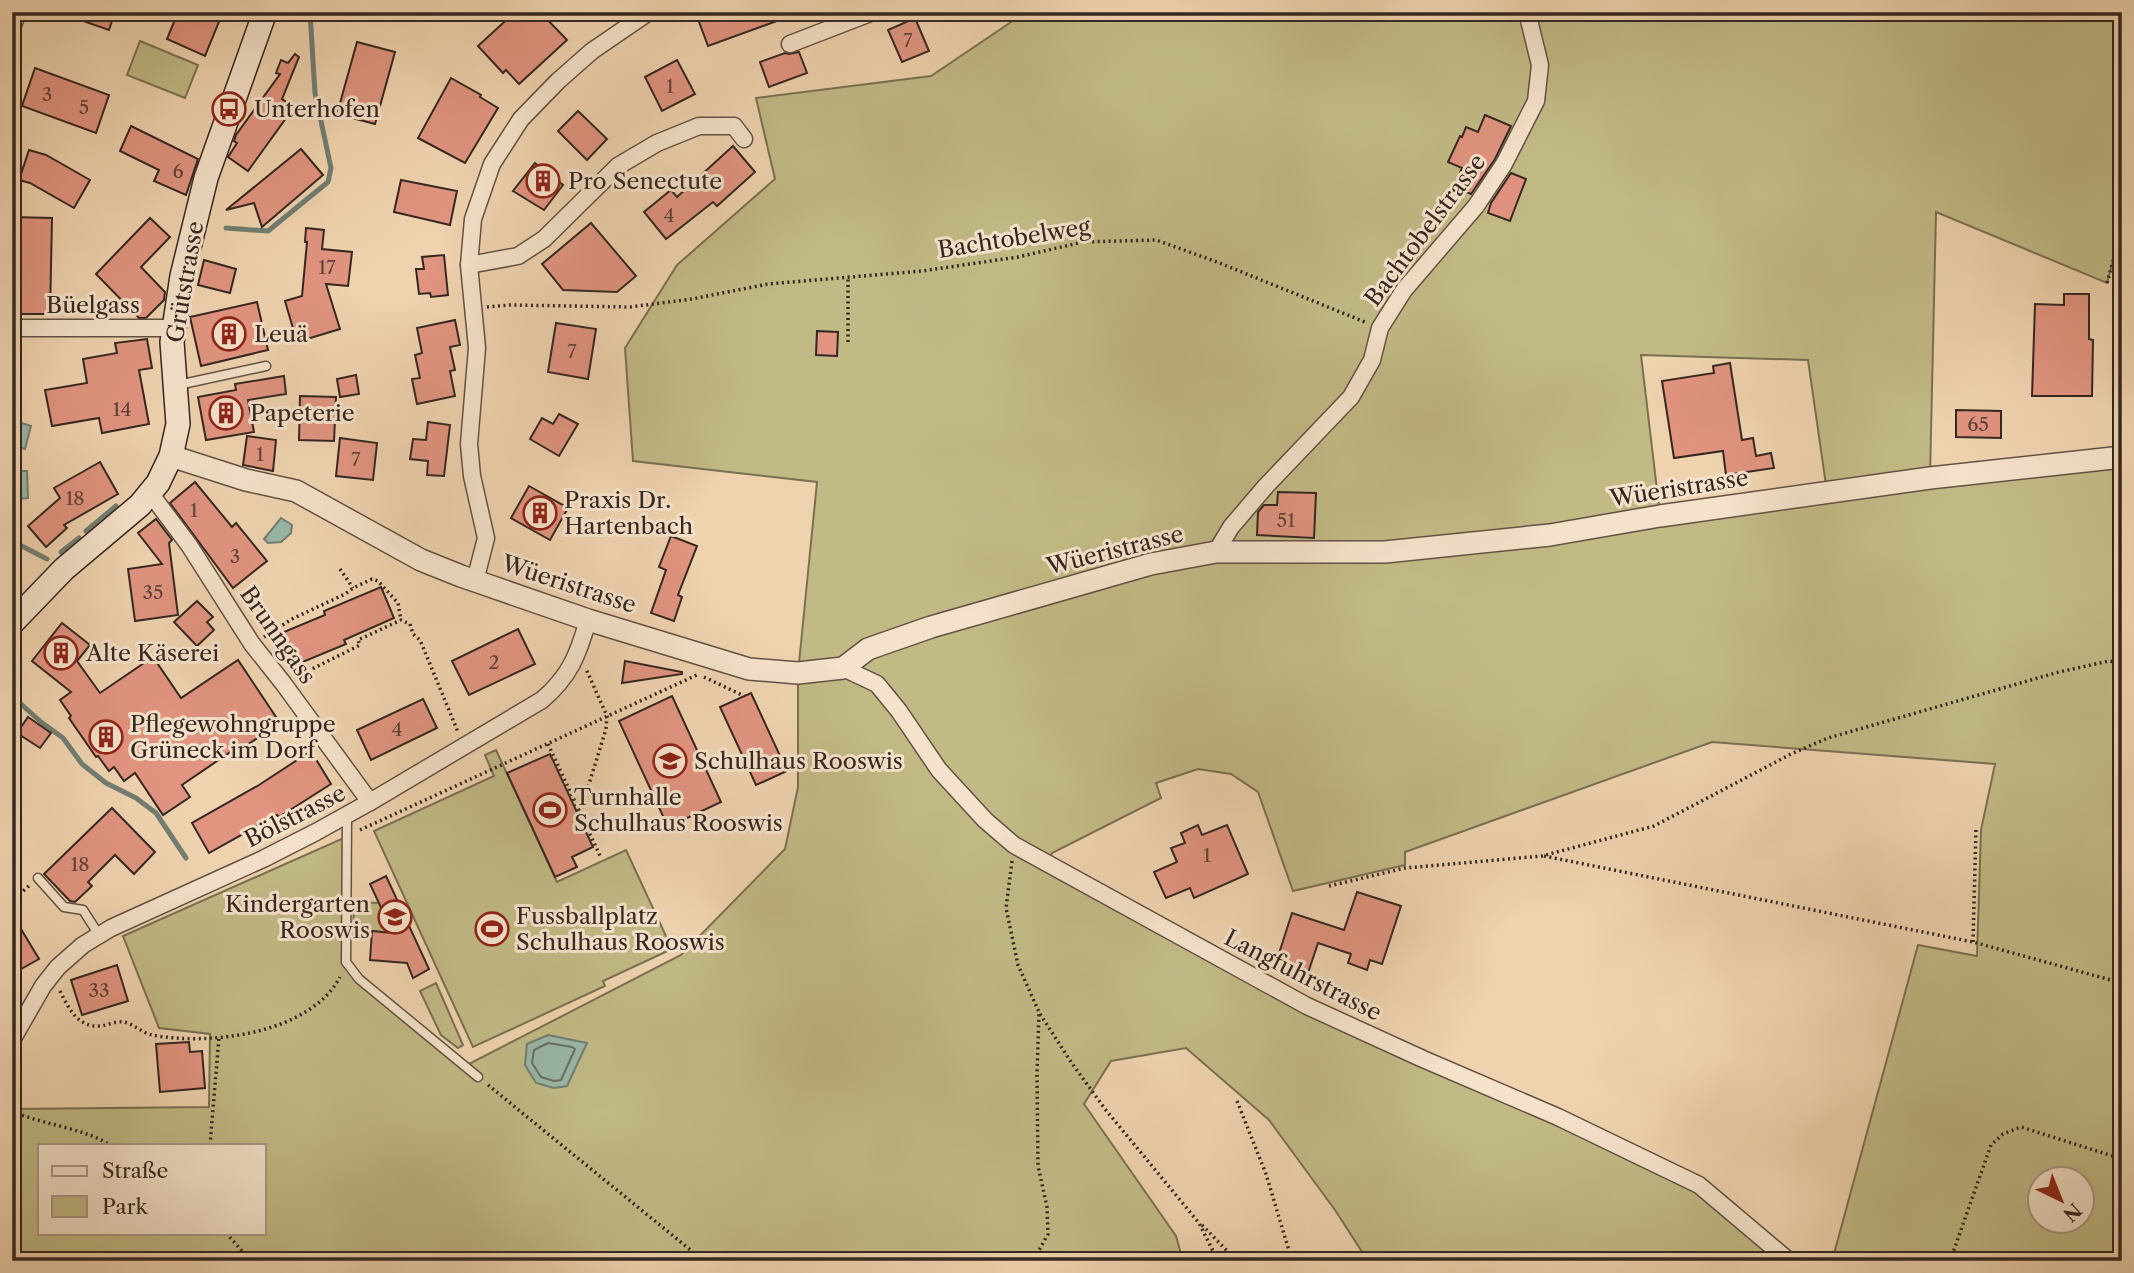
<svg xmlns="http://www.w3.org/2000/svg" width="2134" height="1273" font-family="'Libre Caslon Text',serif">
<rect width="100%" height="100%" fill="#efd3af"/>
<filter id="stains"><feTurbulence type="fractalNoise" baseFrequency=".00286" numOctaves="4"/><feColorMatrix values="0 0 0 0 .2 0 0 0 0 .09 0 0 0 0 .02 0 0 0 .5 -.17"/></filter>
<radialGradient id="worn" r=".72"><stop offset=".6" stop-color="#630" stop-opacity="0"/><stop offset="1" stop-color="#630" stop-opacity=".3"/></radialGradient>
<!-- green -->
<g fill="#c1ba85" stroke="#7a7054" stroke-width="2" fill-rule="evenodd">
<path d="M1026 12H2122V228L2107 283 1936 212 1930 477 2122 457V1261H1832L1918 945 1977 956 1981 830 1995 764 1712 742 1405 852V865L1293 891 1258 792 1231 774 1198 769 1156 783 1161 798 1052 853 1046 863 1307 1006 1699 1185 1789 1261H1368L1335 1210 1269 1120 1186 1048 1111 1061 1084 1104 1176 1236 1183 1261H12V1109L209 1107 210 1034 159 1028 123 936 346 837V962L465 1066 681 955 785 849 798 787V673L817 482 633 461 625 348 677 265 775 179 756 98 931 76ZM1641 355 1808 360 1827 492 1660 515ZM40 1145H264V1233H40ZM2039 1178H2082V1220H2039Z"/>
<path d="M140 41 198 65 185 98 127 75Z"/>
<path d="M496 750 557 882 626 850 672 949 603 981 605 986 473 1047 374 831 494 776 485 755Z"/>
<path d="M354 902 379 903 393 933 373 931 372 938 353 936Z"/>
<path d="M436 983 463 1045 458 1048 441 1035 420 991Z"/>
</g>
<!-- water -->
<g fill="#9ab8a9" stroke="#717e73" stroke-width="2">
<path d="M15 421 31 426 25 449 12 445V431Z"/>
<path d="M15 471H27L28 498 16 499Z"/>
<path d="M281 518 292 525 291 533 281 542 268 543 264 539Z"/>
<path d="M548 1035 587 1043 567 1086 554 1088 536 1083 525 1065 527 1044Z"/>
</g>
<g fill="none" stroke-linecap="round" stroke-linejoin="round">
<!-- shore -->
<path stroke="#677066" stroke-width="2" d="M548 1043 572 1047 575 1049 561 1080 554 1081 541 1077 532 1063 534 1050Z"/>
<!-- stream -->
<g stroke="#717e73" stroke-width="5">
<path d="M226 228 268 231 328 182 331 168 315 93 310 12"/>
<path d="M86 531 116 506"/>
<path d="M12 541 47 559"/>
<path d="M61 552 79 538"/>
<path d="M12 696 41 722 63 738 82 764 106 783 136 798 156 813 186 858"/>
</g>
</g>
<!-- building -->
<g fill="#e19480" stroke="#342722" stroke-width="2">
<path d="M64 12H115L109 30 63 14Z"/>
<path d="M178 12H223L205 56 167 39Z"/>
<path d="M515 12H540L567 40 519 84 506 70 503 73 478 46Z"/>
<path d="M716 12H796V14L708 46 698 19Z"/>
<path d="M915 18 929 51 902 62 888 30Z"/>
<path d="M357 42 395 52 375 124 337 114Z"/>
<path d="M799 52 807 73 769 87 760 62 785 53 789 54Z"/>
<path d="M295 54 299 57 282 99 288 103 284 109 289 114 248 171 228 157 237 143 234 141 236 135 280 74 276 73 281 60 288 63Z"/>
<path d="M677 60 695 94 662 111 645 77Z"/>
<path d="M35 68 109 95 96 133 22 106Z"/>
<path d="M451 78 481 95 480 97 498 108 465 163 418 138Z"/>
<path d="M578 111 607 139 587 160 558 131Z"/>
<path d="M1485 115 1511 126 1495 159 1471 194 1454 187 1462 168 1448 162 1460 136 1462 137 1466 127 1478 132Z"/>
<path d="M131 126 198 159 186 195 154 181 159 170 120 151Z"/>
<path d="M733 146 755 172 717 206 713 202 666 239 644 212 671 190 677 197Z"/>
<path d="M301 149 323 175 262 227 254 203 226 210Z"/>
<path d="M29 150 46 155 90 180 74 208 30 183 19 180Z"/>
<path d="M535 163 563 185 544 210 513 191Z"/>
<path d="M1511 173 1526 179 1510 221 1488 213 1491 203Z"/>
<path d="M401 180 457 191 450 225 394 212Z"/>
<path d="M12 217 52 218 50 314H12Z"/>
<path d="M150 218 170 237 141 267 165 292 164 300 146 318H139L96 274Z"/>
<path d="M591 223 636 276 617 292 563 290 542 264Z"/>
<path d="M306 228 324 230 322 249 352 252 348 286 326 284 340 329 297 342 285 301 302 296 307 242H305Z"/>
<path d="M444 255 448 295 431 297 430 293 419 294 416 269H424L422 257Z"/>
<path d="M204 260 236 269 230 293 198 285Z"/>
<path d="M2064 294H2089V339L2093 340 2092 396H2032L2035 304 2064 305Z"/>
<path d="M257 302 268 350 201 366 190 317Z"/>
<path d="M455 320 460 345 450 347 455 370 450 371 455 396 417 404 412 379 420 378 415 355 422 353 417 328Z"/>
<path d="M556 323 596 329 588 379 548 372Z"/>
<path d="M817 331 838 332 837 356 816 355Z"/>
<path d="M147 339 152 368 139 370 149 424 102 433 99 418 52 426 45 390 87 383 83 359 117 353 115 343Z"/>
<path d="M1730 363 1742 440 1753 438 1756 456 1771 453 1774 468 1726 475 1723 451 1674 458 1662 381 1714 373 1713 366Z"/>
<path d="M356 375 359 394 340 397 337 379Z"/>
<path d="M284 376 286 394 248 400 254 432 206 440 198 397 236 390 235 384Z"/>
<path d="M300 396 336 397 334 441 299 440Z"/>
<path d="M1956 410 2001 411V438L1956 437Z"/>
<path d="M559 414 578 424 559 456 530 439 542 418 553 424Z"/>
<path d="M428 422 450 425 444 476 427 475 428 461 410 459 413 439 426 440Z"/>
<path d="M247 436 276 440 273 471 243 465Z"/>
<path d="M340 438 377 443 373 480 336 476Z"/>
<path d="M100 462 118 494 64 525 67 528 46 547 28 526 60 498 54 488Z"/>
<path d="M195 482 232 527 236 523 267 561 233 588 170 503Z"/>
<path d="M529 486 568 508 550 540 511 518Z"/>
<path d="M1278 492 1316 493 1314 538 1257 535 1258 512 1264 505H1277Z"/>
<path d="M156 519 172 540 169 543 178 615 135 621 128 569 162 564 138 533Z"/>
<path d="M671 536 697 546 678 595 682 597 674 621 651 613 666 570 659 567Z"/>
<path d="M381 587 394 618 344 640 346 644 298 664 284 632 325 615 324 611Z"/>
<path d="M197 601 213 617 207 622 214 630 197 646 174 622Z"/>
<path d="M62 623 90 645 77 661 100 693 153 657 181 698 238 660 280 723 244 747 242 744 182 785 190 797 163 815 135 773 124 781 114 767 109 771 98 756 96 757 69 718 71 716 60 700 71 692 32 661Z"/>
<path d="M518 629 535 664 469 695 452 661Z"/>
<path d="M625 661 682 672V674L622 683Z"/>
<path d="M751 693 787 771 756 785 720 707Z"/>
<path d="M672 696 721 802 668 827 619 721Z"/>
<path d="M423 699 437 728 371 760 357 730Z"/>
<path d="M28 717 51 733 40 748 17 733Z"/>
<path d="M311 751 331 784 279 817 277 815 209 853 192 823 259 785Z"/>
<path d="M550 754 593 847 572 857 577 867 555 877 507 773Z"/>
<path d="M112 808 155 852 134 874 115 855 88 882 92 886 75 902 70 901 44 874Z"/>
<path d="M1198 825 1202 835 1227 825 1248 874 1194 898 1190 888 1166 898 1154 872 1177 862 1171 848 1185 843 1181 833Z"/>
<path d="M386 876 429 969 413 978 407 963 370 960 372 931 393 933 370 884Z"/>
<path d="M1357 892 1401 906 1382 964 1370 960 1367 970 1348 963 1351 954 1318 943 1306 979 1274 969 1292 913 1344 930Z"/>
<path d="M12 914 39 959 12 974Z"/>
<path d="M117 965 128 1001 82 1015 71 980Z"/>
<path d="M189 1042 190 1052 202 1051 205 1088 160 1092 156 1044Z"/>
</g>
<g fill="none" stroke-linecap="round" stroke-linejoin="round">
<defs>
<g id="service">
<path d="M178 385 266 366"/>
<path d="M347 816 346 962 359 979 478 1077"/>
<path d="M38 878 64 907 83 910 99 935"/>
</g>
<g id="minor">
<path d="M12 28 18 12"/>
<path d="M790 44 873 12"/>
<path d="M469 265 518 256 544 239 618 166 657 143 699 126H734L744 139"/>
<path d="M12 328H173"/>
<path d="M150 493 189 545 252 644 283 683 370 802"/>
<path d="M1216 552 1231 527 1266 486 1351 397 1372 360 1380 328 1404 290 1476 206 1504 164 1536 101 1540 65 1527 12"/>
<path d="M475 581 486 538 472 476 469 444 477 348 469 265 473 219 492 164 521 119 558 81 592 51 649 12"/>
<path d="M843 668 877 684 899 711 939 770 985 820 1014 845 1307 1006 1423 1059 1558 1117 1699 1185 1789 1261"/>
<path d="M12 1040 43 986 58 967 83 945 111 928 263 859 316 832 370 802 542 700C570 676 578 655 588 620"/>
</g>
<path id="tertiary" d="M171 456 246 480 296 491 421 560 461 576 588 620 749 669 798 673 843 668 868 649 931 627 1151 564 1216 552H1385L1550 535 1660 516 1930 478 2122 457"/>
<path id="secondary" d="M12 623 64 569 140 505 158 483 171 456 178 424 172 342 182 276 206 178 265 12"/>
</defs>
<!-- service casing -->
<use href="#service" stroke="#635245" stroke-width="11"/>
<!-- minor casing -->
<use href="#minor" stroke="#635245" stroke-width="19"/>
<!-- tertiary casing -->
<use href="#tertiary" stroke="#635245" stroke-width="24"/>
<!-- secondary casing -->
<use href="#secondary" stroke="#342722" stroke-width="26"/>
<!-- path -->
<g stroke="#342722" stroke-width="3.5" stroke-dasharray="2 3.5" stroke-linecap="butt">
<path d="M2107 283 2122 228"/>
<path d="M487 307 510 305 630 307 692 299 768 284 922 271 1018 257 1083 242 1156 240 1217 262 1365 322"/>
<path d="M848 342V278"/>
<path d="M340 569 353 588"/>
<path d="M264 637 292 619 345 594 353 588 372 579 378 581 398 603 401 620"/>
<path d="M298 676 360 645 358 640 401 620 410 624 413 634 420 640 458 732"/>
<path d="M704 677 744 696"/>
<path d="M548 744 601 858"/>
<path d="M580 813 606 729 607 716 586 669"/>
<path d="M360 830 699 674"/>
<path d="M1544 856 1973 942 2118 982 2122 981"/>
<path d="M1012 861 1006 908 1018 965 1039 1012 1037 1074 1038 1166 1047 1207 1048 1234 1033 1261"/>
<path d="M12 883 21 893 31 884"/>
<path d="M1329 886 1405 868 1542 856 1654 826 1791 754 1828 738 2059 672 2109 661 2122 663"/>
<path d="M1973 942 1976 829"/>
<path d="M60 991C69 1009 78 1028 101 1026 108 1025 116 1021 123 1022 133 1023 142 1033 152 1035 209 1046 310 1034 340 977"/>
<path d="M1040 1014 1071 1062 1105 1109 1199 1223 1218 1261"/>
<path d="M488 1085 704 1261"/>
<path d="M1237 1101 1266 1174 1290 1254 1288 1261"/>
<path d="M12 1111C43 1125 84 1128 110 1145"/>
<path d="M210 1145 219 1037"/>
<path d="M1202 1225 1237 1261"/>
<path d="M226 1233 251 1261"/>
<path d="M1950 1261 1991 1145 2003 1134 2021 1127 2122 1159"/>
</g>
<!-- service -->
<use href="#service" stroke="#f5e2cb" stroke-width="8"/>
<!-- minor -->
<use href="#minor" stroke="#f5e2cb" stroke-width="16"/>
<!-- tertiary -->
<use href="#tertiary" stroke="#f5e2cb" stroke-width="21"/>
<!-- secondary -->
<use href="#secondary" stroke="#f5e2cb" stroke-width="23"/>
</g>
<!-- icons -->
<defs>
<symbol id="bus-ring" viewBox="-11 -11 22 22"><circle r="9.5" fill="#f5e2cb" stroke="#8f2418" stroke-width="1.5"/><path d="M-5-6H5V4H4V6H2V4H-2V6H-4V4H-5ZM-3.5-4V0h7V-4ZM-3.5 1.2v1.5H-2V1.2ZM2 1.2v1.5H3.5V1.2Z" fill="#8f2418"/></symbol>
<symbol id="building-ring" viewBox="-11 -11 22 22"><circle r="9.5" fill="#f5e2cb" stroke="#8f2418" stroke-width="1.5"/><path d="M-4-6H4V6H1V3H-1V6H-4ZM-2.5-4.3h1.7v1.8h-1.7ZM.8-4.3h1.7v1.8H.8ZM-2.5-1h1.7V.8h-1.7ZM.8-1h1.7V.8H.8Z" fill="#8f2418"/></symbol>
<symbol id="school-ring" viewBox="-11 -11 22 22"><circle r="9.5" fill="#f5e2cb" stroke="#8f2418" stroke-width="1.5"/><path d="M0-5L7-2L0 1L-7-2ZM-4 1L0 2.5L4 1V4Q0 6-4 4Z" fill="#8f2418"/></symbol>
<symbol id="stadium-ring" viewBox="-11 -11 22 22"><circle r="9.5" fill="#f5e2cb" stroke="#8f2418" stroke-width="1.5"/><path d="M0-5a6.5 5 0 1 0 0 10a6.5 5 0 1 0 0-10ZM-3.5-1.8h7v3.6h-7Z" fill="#8f2418"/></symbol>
</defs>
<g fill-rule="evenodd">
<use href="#bus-ring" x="210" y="90" width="38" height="38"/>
<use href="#building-ring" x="524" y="162" width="38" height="38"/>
<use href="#building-ring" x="210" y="315" width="38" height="38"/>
<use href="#building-ring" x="207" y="394" width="38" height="38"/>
<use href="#building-ring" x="521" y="494" width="38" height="38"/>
<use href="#building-ring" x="42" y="634" width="38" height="38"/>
<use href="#building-ring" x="87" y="718" width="38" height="38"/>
<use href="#school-ring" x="651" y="742" width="38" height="38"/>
<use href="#stadium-ring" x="531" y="791" width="38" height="38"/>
<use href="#school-ring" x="376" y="898" width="38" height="38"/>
<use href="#stadium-ring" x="473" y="910" width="38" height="38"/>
</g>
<g text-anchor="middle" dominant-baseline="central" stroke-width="6" stroke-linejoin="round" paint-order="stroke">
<!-- number labels -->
<g font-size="19" fill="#5f423a">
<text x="908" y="40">7</text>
<text x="670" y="86">1</text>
<text x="47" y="94">3</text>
<text x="84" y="107">5</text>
<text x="178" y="171">6</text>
<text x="669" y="215">4</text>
<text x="327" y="267">17</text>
<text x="572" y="351">7</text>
<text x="122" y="409">14</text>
<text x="1978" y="424">65</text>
<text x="260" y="454">1</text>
<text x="356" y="459">7</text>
<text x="75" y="498">18</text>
<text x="194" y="510">1</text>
<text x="1286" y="520">51</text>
<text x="235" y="556">3</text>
<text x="153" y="592">35</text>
<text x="494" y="662">2</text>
<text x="397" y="729">4</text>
<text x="1207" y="855">1</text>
<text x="80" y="864">18</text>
<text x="99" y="990">33</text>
</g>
<!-- poi labels -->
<g font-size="23" fill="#342722" stroke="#f5e2cb" text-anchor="start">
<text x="254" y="109">Unterhofen</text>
<text x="568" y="181">Pro Senectute</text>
<text x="254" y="334">Leuä</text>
<text x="250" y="413">Papeterie</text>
<text x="564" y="500">Praxis Dr.<tspan x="564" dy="26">Hartenbach</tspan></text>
<text x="86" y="653">Alte Käserei</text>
<text x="130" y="724">Pflegewohngruppe<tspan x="130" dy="26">Grüneck im Dorf</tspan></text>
<text x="694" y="761">Schulhaus Rooswis</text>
<text x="574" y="797">Turnhalle<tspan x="574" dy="26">Schulhaus Rooswis</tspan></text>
<text x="370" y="904" text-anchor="end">Kindergarten<tspan x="370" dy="26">Rooswis</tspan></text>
<text x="516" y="916">Fussballplatz<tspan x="516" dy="26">Schulhaus Rooswis</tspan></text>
</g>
<!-- street labels -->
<g font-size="23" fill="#342722" stroke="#f5e2cb">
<text transform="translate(1425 230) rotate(-53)">Bachtobelstrasse</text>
<text transform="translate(1014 238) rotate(-9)">Bachtobelweg</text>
<text transform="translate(185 282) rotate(-80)">Grütstrasse</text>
<text x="93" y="305">Büelgass</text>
<text transform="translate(1679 488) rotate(-9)">Wüeristrasse</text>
<text transform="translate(1115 550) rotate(-14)">Wüeristrasse</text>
<text transform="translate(569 584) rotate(18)">Wüeristrasse</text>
<text transform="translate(278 635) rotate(55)">Brunngass</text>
<text transform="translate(295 816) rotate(-27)">Bölstrasse</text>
<text transform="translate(1303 975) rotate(27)">Langfuhrstrasse</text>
</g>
</g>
<!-- margin -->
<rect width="2134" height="1273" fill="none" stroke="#efd3af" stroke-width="42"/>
<rect x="14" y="14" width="2106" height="1245" fill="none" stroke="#342722" stroke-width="3.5"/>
<rect x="21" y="21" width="2092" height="1231" fill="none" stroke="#342722" stroke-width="2"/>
<!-- legend -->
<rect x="38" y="1144" width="228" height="91" fill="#f5e2cb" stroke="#a89787" stroke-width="2"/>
<rect x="52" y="1166" width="35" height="10" fill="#f5e2cb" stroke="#a89787" stroke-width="2"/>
<text x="102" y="1178" font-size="21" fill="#342722">Straße</text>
<rect x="52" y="1196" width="35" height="21" fill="#c1ba85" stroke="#a89787" stroke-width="2"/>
<text x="102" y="1214" font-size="21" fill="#342722">Park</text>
<!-- north arrow -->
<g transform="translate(2061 1200) rotate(137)"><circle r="33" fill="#f5e2cb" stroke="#a89787" stroke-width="2"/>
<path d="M0-5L12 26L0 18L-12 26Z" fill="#8f2418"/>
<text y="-10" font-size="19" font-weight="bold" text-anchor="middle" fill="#342722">N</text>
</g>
<rect width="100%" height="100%" filter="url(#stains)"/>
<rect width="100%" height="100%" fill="url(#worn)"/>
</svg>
